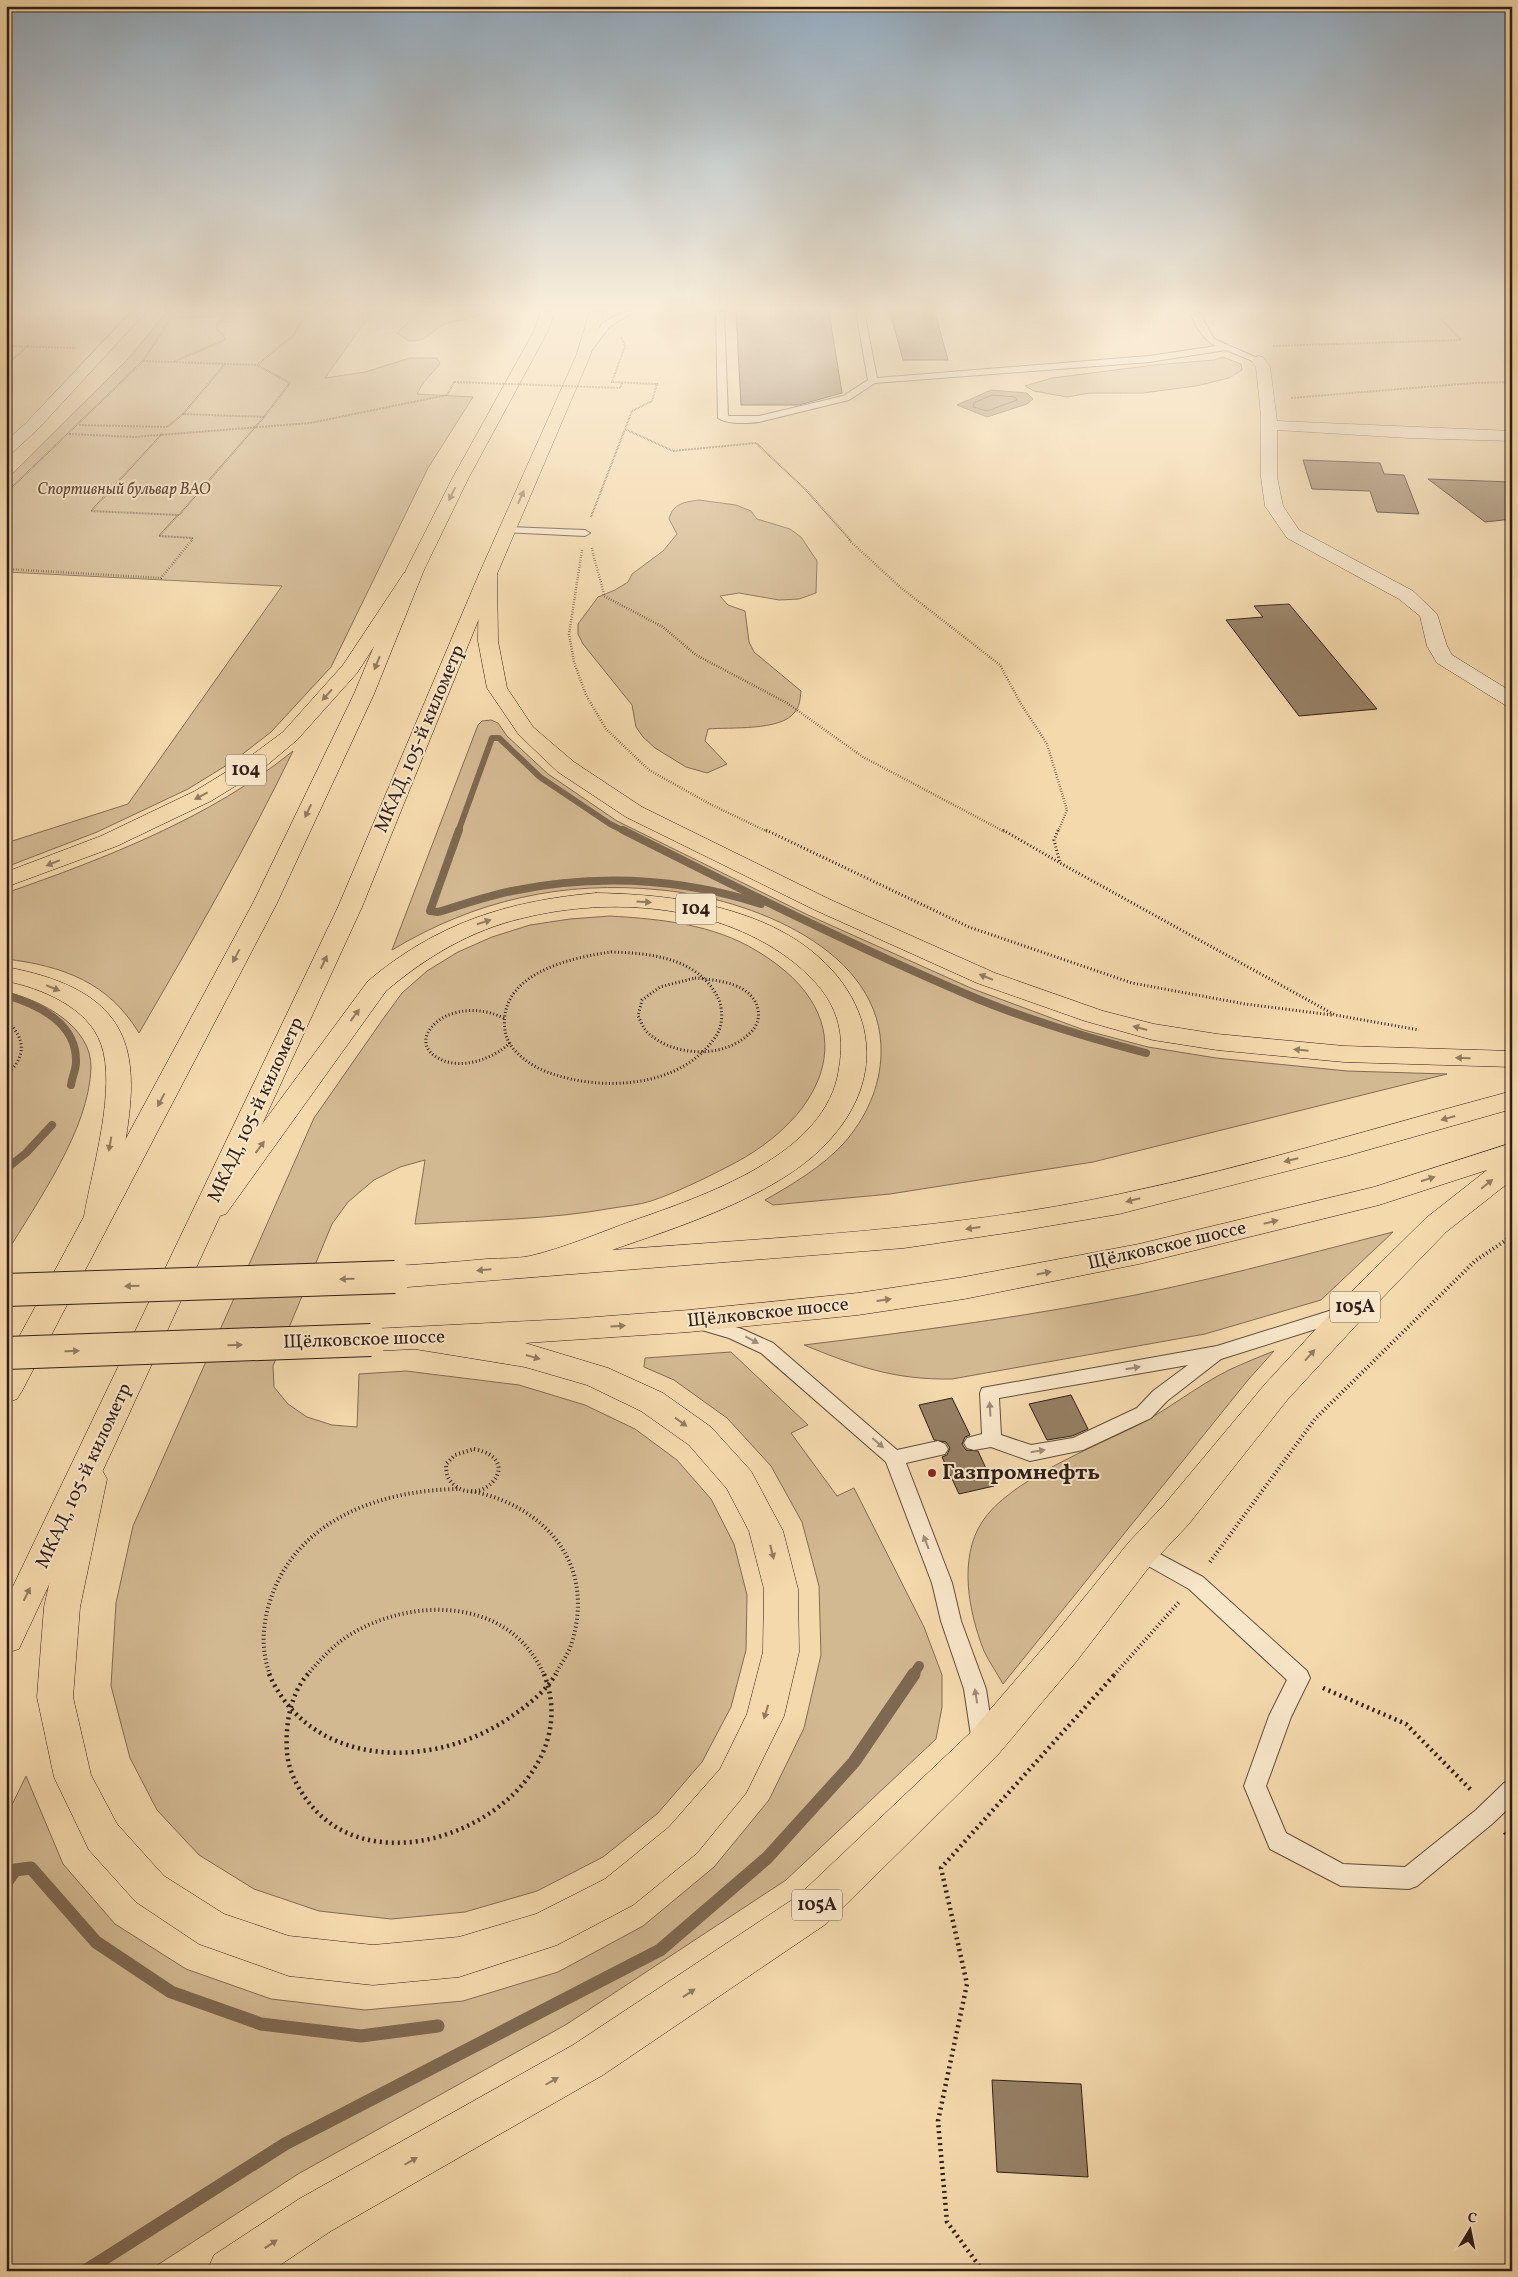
<svg xmlns="http://www.w3.org/2000/svg" width="1518" height="2277" font-family="Vollkorn,serif">
<rect width="100%" height="100%" fill="#f4d9ac"/>
<filter id="stains"><feTurbulence type="fractalNoise" baseFrequency=".004" numOctaves="4"/><feColorMatrix values="0 0 0 0 .2 0 0 0 0 .09 0 0 0 0 .02 0 0 0 .5 -.17"/></filter>
<radialGradient id="worn" r=".72"><stop offset=".6" stop-color="#630" stop-opacity="0"/><stop offset="1" stop-color="#630" stop-opacity=".3"/></radialGradient>
<!-- green -->
<g fill="#d3b992" stroke="#826c54">
<path d="M167 312H372L325 378 365 372 410 358H437L440 364 423 383 417 394 473 397 428 468 331 667 271 732 235 760 188 789 97 832 6 867V843L128 804 282 586 6 572V480L127 360Z"/>
<path d="M417 312H482C472 321 460 319 448 323 431 328 430 342 409 341L397 333 415 316Z"/>
<path d="M1223 357 1241 364 1242 370 1229 378 1196 386 1143 393H1090L1067 397 1034 391 1025 386 1052 378 1154 365 1214 360Z"/>
<path d="M699 500 736 505 751 511 757 519 790 529 801 537 817 561 816 593 799 599 779 600 739 593 720 596 728 605 745 611 749 642 754 652 801 691C800 699 800 707 794 713 780 731 730 727 708 729L705 741 727 764 707 773 686 767 655 748 643 737 636 727 632 705 583 644 578 634V624L598 597 615 590 628 582 632 574 663 551 677 534 669 519C673 503 685 502 699 500Z"/>
<path d="M491 720 498 723 507 736 548 774 617 821 808 915 973 989 1084 1030 1148 1047 1216 1058 1347 1071 1447 1074 1093 1162 890 1194 773 1205 765 1200C793 1184 822 1167 844 1143 866 1118 880 1087 881 1055 885 949 748 898 661 890 564 880 475 900 392 950L478 725 482 721Z"/>
<path d="M293 751C246 848 193 940 139 1033 108 982 63 966 6 959V893C106 858 210 818 293 751Z"/>
<path d="M610 916C660 919 713 924 757 951 871 1019 828 1117 727 1167 704 1179 675 1193 651 1201 639 1205 625 1206 613 1208 548 1220 481 1220 415 1224L425 1160 400 1167 374 1180 348 1202 332 1224 273 1366 274 1387 288 1404 307 1417 332 1425 357 1427 359 1374 406 1371 519 1385 585 1405 635 1429 677 1460 711 1499 734 1544 747 1595 746 1650 731 1707 702 1762 658 1813 603 1857 537 1891 465 1912 391 1919 319 1911 254 1889 199 1855 157 1810 130 1758 111 1686 116 1603 133 1526 314 1118 383 1019 402 993 427 971 458 952 492 937 530 925 570 919Z"/>
<path d="M6 992C41 1000 92 1026 91 1068 89 1130 37 1202 6 1254Z"/>
<path d="M1393 1232 1321 1300 1205 1334 952 1379C893 1380 856 1366 804 1345 903 1333 1001 1320 1099 1302 1198 1284 1295 1257 1393 1232Z"/>
<path d="M1274 1351 1248 1380 1003 1684C997 1673 989 1662 984 1651 969 1613 958 1559 982 1522 1008 1481 1094 1447 1138 1425 1169 1409 1197 1386 1229 1370 1244 1363 1259 1357 1274 1351Z"/>
<path d="M731 1352 808 1425 791 1433 837 1496 854 1488 924 1627 942 1675V1707L936 1739 786 1880 567 2024 298 2174 148 2271H6V1817L26 1776 63 1864 115 1924 186 1969 271 1999 365 2010 463 2001 558 1972 643 1926 714 1867 769 1800 804 1728 821 1655 819 1586 802 1522 771 1466 727 1418 674 1380 644 1367 645 1358Z"/>
</g>
<!-- water -->
<path fill="#b29979" stroke="#7e6851" d="M991 390 1027 393 1033 399 1027 404 987 417 957 405Z"/>
<g fill="none" stroke-linecap="round" stroke-linejoin="round">
<!-- shore -->
<path stroke="#725c48" stroke-width="1" d="M993 395 1015 397 1017 400 987 411 973 407 974 403Z"/>
<!-- stream-far3 -->
<path stroke="#7e6851" stroke-width="6" d="M458 832 492 738H499L540 777 610 824 626 832"/>
<!-- stream-far2 -->
<g stroke="#7e6851" stroke-width="8">
<path d="M459 830 430 911 438 912C462 905 487 896 512 891 595 874 680 878 761 904"/>
<path d="M623 830C736 887 849 944 966 994 1024 1019 1085 1037 1146 1053"/>
<path d="M6 995C39 1005 77 1023 76 1062 76 1070 72 1077 71 1085"/>
<path d="M6 1169 26 1153 52 1125"/>
</g>
<!-- stream-far1 -->
<path stroke="#7e6851" stroke-width="10" d="M913 1675 919 1666"/>
<!-- stream -->
<g stroke="#7e6851" stroke-width="13">
<path d="M6 1883 15 1870 31 1868 96 1942 171 1992 261 2024 361 2036 438 2026"/>
<path d="M85 2271 285 2144 660 1950 767 1858 854 1762 914 1674"/>
</g>
</g>
<!-- building -->
<g fill="#967f64" stroke="#311e16">
<path d="M736 312H829L842 393 799 405H741Z"/>
<path d="M890 312H925L936 316 948 360H903Z"/>
<path d="M1303 460 1380 463 1384 474 1404 475 1419 514 1377 512 1370 491 1312 489Z"/>
<path d="M1428 479 1512 482V519L1485 522Z"/>
<path d="M1289 604 1377 709 1299 716 1226 620 1263 617 1254 606Z"/>
<path d="M1071 1395 1088 1429 1072 1436 1047 1440 1029 1404Z"/>
<path d="M952 1398 970 1435 965 1437 962 1444 966 1450 978 1451 994 1486 959 1494 942 1457 947 1455 950 1448 946 1442 934 1440 919 1405Z"/>
<path d="M992 2080 1081 2084 1088 2177 997 2172Z"/>
</g>
<g fill="none" stroke-linecap="round" stroke-linejoin="round">
<defs>
<g id="lane">
<path d="M623 312H633L609 327 586 358H580L579 356 603 323Z"/>
<path d="M716 312H724L728 416H759L843 396 868 380 856 312H864L877 378 1149 356 1216 346C1205 341 1193 325 1191 312H1199L1214 339 1262 360 1255 362 1226 350 1149 362 875 383 849 400 759 422C747 423 728 425 718 418Z"/>
<path d="M507 527 585 530 590 533 585 536 503 532 502 530Z"/>
<path d="M1345 1306 1351 1308 1354 1313 1351 1318 1221 1359 1167 1401 1151 1418 1083 1450 1030 1461 991 1447 974 1450 967 1448 964 1443 967 1438 982 1434 980 1393 982 1388 1217 1346ZM1188 1365 1153 1391 1137 1408 1073 1438 1031 1445 1001 1435 999 1398Z"/>
<path d="M701 1316 742 1329 773 1343 897 1450 938 1441 945 1444 948 1449 945 1454 906 1463 952 1583 961 1621 986 1689 994 1742 991 1749 983 1752 975 1749 972 1742 964 1689 941 1621 932 1583 886 1462 761 1353 729 1338 695 1328 692 1323 695 1318Z"/>
<path d="M1141 1544 1203 1577 1307 1671 1310 1678 1291 1717 1266 1786 1286 1833 1343 1864 1405 1867 1476 1810 1504 1783 1512 1780V1805L1492 1824 1417 1886 1409 1889 1341 1886 1270 1849 1244 1786 1269 1716 1287 1680 1189 1589 1134 1558 1131 1552 1134 1546Z"/>
</g>
<path id="street" d="M1258 356 1263 357 1270 367 1277 421 1512 431V441L1409 438 1277 430V477L1283 506 1299 530 1413 591 1437 614 1447 646 1452 655 1512 692V707L1505 705 1437 663 1427 646 1420 616 1399 599 1287 538 1265 506 1261 477V415L1256 367 1251 360Z"/>
<path id="secondary" d="M131 312H146L38 429 12 453 6 455V441L26 423Z"/>
<g id="primary">
<path d="M488 569 494 570 497 574 498 641 507 688 533 727 574 762 642 807 831 900 995 973 1103 1011 1154 1024 1217 1034 1344 1046 1512 1051V1067L1344 1062 1217 1050 1153 1040 1085 1021 977 983 815 910 626 817 558 772 519 735 487 688 478 641 479 574 482 570Z"/>
<path d="M410 572 416 573 419 577 357 673 297 740 260 771 211 801 117 846 6 887V872L101 836 195 791 244 761 283 732 343 665 404 573Z"/>
<path d="M596 893C653 894 709 900 762 922 862 964 907 1065 821 1149 770 1198 678 1227 612 1250 781 1237 953 1230 1120 1194 1252 1166 1381 1126 1512 1091V1109L1346 1156 1119 1214 1013 1232 904 1248 395 1288 384 1284 380 1277 384 1270 395 1266C426 1264 456 1262 487 1259 501 1258 516 1259 530 1256 564 1248 599 1233 632 1221 703 1196 828 1155 839 1068 842 1051 842 1035 837 1019 830 996 814 979 796 964 722 904 612 896 523 918 471 930 426 957 386 991L226 1214 216 1217 206 1214 202 1207 206 1200 368 981C437 923 507 901 596 893Z"/>
<path d="M6 967C170 997 133 1091 112 1216L108 1223 98 1226 88 1223 84 1216C92 1170 117 1088 101 1044 88 1007 41 988 6 981Z"/>
<path d="M1512 1143V1180L1446 1232 1361 1320 1288 1399 1188 1525 1153 1562 1076 1662 996 1757 826 1924 603 2075 331 2231 271 2271H207L214 2255 299 2199 573 2045 798 1896 970 1733 1050 1640 1129 1542 1164 1505 1266 1383 1339 1304 1426 1218 1487 1170 1379 1205 1139 1264 964 1299 858 1315 689 1332 525 1343 608 1368 663 1393 711 1427 751 1471 783 1531 798 1589 799 1652 784 1716 746 1793 697 1853 633 1905 557 1945 459 1977 373 1985 289 1976 199 1944 136 1902 89 1850 54 1777 37 1697 44 1607 73 1479 78 1470 90 1466 102 1470 107 1479 80 1607 73 1697 91 1775 117 1824 164 1876 224 1914 289 1936 373 1945 459 1937 536 1914 605 1879 669 1827 720 1769 747 1714 763 1652 764 1589 749 1531 727 1489 689 1445 641 1411 587 1385 525 1367 415 1349 371 1351 360 1348 356 1340 360 1332 371 1329 569 1319 689 1310 858 1293 964 1277 1139 1244 1374 1187Z"/>
</g>
<g id="highway">
<path d="M541 312H555L548 331 468 479 424 570 374 694 277 903 22 1391 17 1399 6 1403V1361L253 903 354 694 406 570 452 479 534 331Z"/>
<path d="M590 312H604L590 356 497 574 362 907 111 1453 24 1638 19 1649 6 1653V1601L338 907 479 574 576 356Z"/>
</g>
</defs>
<!-- lane casing -->
<use href="#lane" stroke="#624d3c" stroke-width="2"/>
<!-- street casing -->
<use href="#street" stroke="#624d3c" stroke-width="1"/>
<!-- secondary casing -->
<use href="#secondary" stroke="#311e16" stroke-width="1"/>
<!-- primary casing -->
<use href="#primary" stroke="#311e16" stroke-width="1"/>
<!-- highway casing -->
<use href="#highway" stroke="#311e16" stroke-width="1"/>
<!-- path-far4 -->
<g stroke="#311e16" stroke-width="2" stroke-dasharray="0.5 1" stroke-linecap="butt">
<path d="M227 316 234 312"/>
<path d="M172 318 227 316 218 323 216 328 225 337V340L173 362"/>
<path d="M621 337 625 346 612 382 657 384 652 401 632 411 625 429 673 451 756 443 806 490 851 541"/>
<path d="M6 346 76 348"/>
<path d="M1273 346 1461 340 1434 312"/>
<path d="M143 361 257 365"/>
<path d="M6 365 28 346"/>
<path d="M620 388 622 383"/>
<path d="M1291 398 1473 383 1512 382"/>
<path d="M183 414 225 364"/>
<path d="M79 425 167 427 183 414 264 417"/>
<path d="M69 434 134 437 310 423 447 395 454 382"/>
<path d="M162 434 91 511 179 515 264 417 290 383 257 365 294 335 307 312"/>
<path d="M6 493 143 361 175 312"/>
<path d="M178 515 159 536 193 538 191 541"/>
<path d="M591 517 625 429"/>
</g>
<!-- path-far3 -->
<g stroke="#311e16" stroke-width="2.5" stroke-dasharray="0.5 2" stroke-linecap="butt">
<path d="M849 540 900 587 1000 665 1021 704 1047 744 1067 810 1058 832"/>
<path d="M592 548C595 565 601 579 604 596L663 627 696 655 787 703 863 757 1005 832"/>
<path d="M582 550 569 634 574 662 586 695 606 729 649 770 710 804 768 832"/>
<path d="M6 569 161 578 192 540"/>
</g>
<!-- path-far2 -->
<g stroke="#311e16" stroke-width="3" stroke-dasharray="1 2.5" stroke-linecap="butt">
<path d="M766 830 969 927 1132 983 1245 1004 1332 1015"/>
<path d="M1003 830 1060 863"/>
<path d="M1058 830 1054 840 1060 863 1335 1015 1419 1030"/>
<path d="M611 952C651 953 700 958 719 1000 723 1011 723 1026 716 1036 682 1088 603 1092 550 1073 532 1067 508 1051 505 1031 497 974 569 958 611 952Z"/>
<path d="M695 978C717 980 753 983 758 1010 760 1019 756 1028 749 1034 723 1059 673 1057 647 1032 643 1028 641 1021 638 1016L642 1000 660 987Z"/>
<path d="M504 1018C486 1010 470 1008 451 1014 431 1021 413 1044 438 1058 460 1071 493 1059 510 1043"/>
<path d="M6 1020C27 1040 26 1056 6 1076"/>
</g>
<!-- path-far1 -->
<g stroke="#311e16" stroke-width="4" stroke-dasharray="1 3" stroke-linecap="butt">
<path d="M474 1449C525 1459 485 1506 457 1487 448 1481 446 1475 446 1464L455 1455Z"/>
<path d="M471 1491C547 1506 597 1566 571 1645 568 1655 560 1665 555 1675"/>
<path d="M1210 1562 1315 1419 1475 1261 1512 1236"/>
<path d="M270 1675C261 1650 262 1626 270 1601 296 1519 381 1490 459 1489"/>
<path d="M307 1675C320 1660 333 1645 351 1634 415 1596 511 1598 544 1675"/>
<path d="M1114 1675 1180 1601"/>
</g>
<!-- path -->
<g stroke="#311e16" stroke-width="4.5" stroke-dasharray="2 4" stroke-linecap="butt">
<path d="M269 1674C312 1771 436 1770 512 1716 528 1705 546 1691 556 1674"/>
<path d="M308 1674C290 1694 285 1726 287 1753 289 1772 298 1789 310 1804 388 1902 593 1798 544 1674"/>
<path d="M1323 1688 1406 1724 1473 1792"/>
<path d="M1505 1832 1512 1843"/>
<path d="M983 2271 947 2222 938 2121 967 1984 941 1868 1115 1674"/>
</g>
<!-- lane -->
<use href="#lane" fill="#f8e6c9" fill-rule="evenodd"/>
<!-- street -->
<use href="#street" fill="#f8e6c9" fill-rule="evenodd"/>
<!-- secondary -->
<use href="#secondary" fill="#f8e6c9" fill-rule="evenodd"/>
<!-- primary -->
<use href="#primary" fill="#f4d9ac" fill-rule="evenodd"/>
<!-- highway -->
<use href="#highway" fill="#f4d9ac" fill-rule="evenodd"/>
<defs>
<g id="primary-bridge">
<path d="M6 1290 395 1277"/>
<path d="M6 1353 371 1340"/>
</g>
</defs>
<!-- primary-bridge casing -->
<use href="#primary-bridge" stroke="#311e16" stroke-width="34" stroke-linecap="butt"/>
<!-- path-bridge -->
<path stroke="#311e16" stroke-width="2" stroke-dasharray="0.5 1" stroke-linecap="butt" d="M454 382 620 388"/>
<!-- primary-bridge -->
<use href="#primary-bridge" stroke="#f4d9ac" stroke-width="32"/>
</g>
<!-- one-way arrows -->
<defs><path id="oneway-solid" d="M-6-.8H1V-3.2L6.5 0L1 3.2V.8H-6Z" transform="scale(1.25)"/></defs>
<g fill="#927c61">
<use href="#oneway-solid" transform="translate(452 494) rotate(116)"/>
<use href="#oneway-solid" transform="translate(521 497) rotate(-66)"/>
<use href="#oneway-solid" transform="translate(377 663) rotate(112)"/>
<use href="#oneway-solid" transform="translate(327 695) rotate(132)"/>
<use href="#oneway-solid" transform="translate(201 796) rotate(152)"/>
<use href="#oneway-solid" transform="translate(308 811) rotate(115)"/>
<use href="#oneway-solid" transform="translate(53 863) rotate(158)"/>
<use href="#oneway-solid" transform="translate(644 902) rotate(3)"/>
<use href="#oneway-solid" transform="translate(484 922) rotate(-18)"/>
<use href="#oneway-solid" transform="translate(236 956) rotate(118)"/>
<use href="#oneway-solid" transform="translate(324 962) rotate(-65)"/>
<use href="#oneway-solid" transform="translate(986 977) rotate(-158)"/>
<use href="#oneway-solid" transform="translate(53 988) rotate(22)"/>
<use href="#oneway-solid" transform="translate(355 1015) rotate(-54)"/>
<use href="#oneway-solid" transform="translate(1140 1028) rotate(-165)"/>
<use href="#oneway-solid" transform="translate(1301 1050) rotate(-174)"/>
<use href="#oneway-solid" transform="translate(1463 1058) rotate(-178)"/>
<use href="#oneway-solid" transform="translate(161 1100) rotate(118)"/>
<use href="#oneway-solid" transform="translate(1448 1118) rotate(164)"/>
<use href="#oneway-solid" transform="translate(110 1144) rotate(100)"/>
<use href="#oneway-solid" transform="translate(260 1147) rotate(-54)"/>
<use href="#oneway-solid" transform="translate(1291 1160) rotate(166)"/>
<use href="#oneway-solid" transform="translate(1428 1179) rotate(-18)"/>
<use href="#oneway-solid" transform="translate(1487 1184) rotate(-39)"/>
<use href="#oneway-solid" transform="translate(1133 1200) rotate(166)"/>
<use href="#oneway-solid" transform="translate(1271 1222) rotate(-14)"/>
<use href="#oneway-solid" transform="translate(973 1228) rotate(172)"/>
<use href="#oneway-solid" transform="translate(484 1270) rotate(175)"/>
<use href="#oneway-solid" transform="translate(1044 1273) rotate(-11)"/>
<use href="#oneway-solid" transform="translate(347 1279) rotate(178)"/>
<use href="#oneway-solid" transform="translate(132 1286) rotate(178)"/>
<use href="#oneway-solid" transform="translate(884 1300) rotate(-8)"/>
<use href="#oneway-solid" transform="translate(618 1326) rotate(-4)"/>
<use href="#oneway-solid" transform="translate(235 1345) rotate(-2)"/>
<use href="#oneway-solid" transform="translate(72 1351) rotate(-2)"/>
<use href="#oneway-solid" transform="translate(1310 1355) rotate(-48)"/>
<use href="#oneway-solid" transform="translate(533 1357) rotate(16)"/>
<use href="#oneway-solid" transform="translate(681 1422) rotate(36)"/>
<use href="#oneway-solid" transform="translate(772 1552) rotate(76)"/>
<use href="#oneway-solid" transform="translate(27 1594) rotate(-64)"/>
<use href="#oneway-solid" transform="translate(766 1712) rotate(107)"/>
<use href="#oneway-solid" transform="translate(689 1993) rotate(-34)"/>
<use href="#oneway-solid" transform="translate(552 2081) rotate(-30)"/>
<use href="#oneway-solid" transform="translate(411 2161) rotate(-30)"/>
<use href="#oneway-solid" transform="translate(271 2244) rotate(-33)"/>
</g>
<g fill="#9e8c78">
<use href="#oneway-solid" transform="translate(752 1340) rotate(28)"/>
<use href="#oneway-solid" transform="translate(1133 1368) rotate(-10)"/>
<use href="#oneway-solid" transform="translate(990 1409) rotate(-94)"/>
<use href="#oneway-solid" transform="translate(878 1443) rotate(41)"/>
<use href="#oneway-solid" transform="translate(1038 1451) rotate(-9)"/>
<use href="#oneway-solid" transform="translate(926 1542) rotate(-111)"/>
<use href="#oneway-solid" transform="translate(976 1696) rotate(-99)"/>
</g>
<!-- sky -->
<linearGradient id="sky" x2="0" y2="1"><stop stop-color="#92a9bc"/><stop offset="0.49" stop-color="#faeeda"/><stop offset="1" stop-color="#faeeda" stop-opacity="0"/></linearGradient>
<rect width="1518" height="631" fill="url(#sky)"/>
<!-- markers -->
<circle fill="#8f2418" stroke="#f8e6c9" stroke-width="2" cx="932" cy="1473" r="5"/>
<g text-anchor="middle" dominant-baseline="central" stroke-width="4" stroke-linejoin="round" paint-order="stroke">
<!-- far-park labels -->
<g font-size="16" font-style="italic" fill="#624c3b" stroke="#f8e6c9">
<text x="124" y="490">Спортивный бульвар ВАО</text>
</g>
<!-- shield labels -->
<g fill="#f8e6c9" stroke="#6d5a4c" stroke-width="1">
<rect x="226" y="754.5" width="40" height="31" rx="4"/>
<rect x="676" y="893.5" width="40" height="31" rx="4"/>
<rect x="1330" y="1291.5" width="50" height="31" rx="4"/>
<rect x="792" y="1889.5" width="50" height="31" rx="4"/>
</g>
<g font-size="18" font-weight="bold" fill="#311e16">
<text x="246" y="770">104</text>
<text x="696" y="909">104</text>
<text x="1355" y="1307">105A</text>
<text x="817" y="1905">105A</text>
</g>
<!-- street labels -->
<g font-size="19" fill="#311e16" stroke="#f8e6c9">
<text transform="translate(420 739) rotate(-67)">МКАД, 105-й километр</text>
<text transform="translate(256 1110) rotate(-65)">МКАД, 105-й километр</text>
<text transform="translate(1167 1246) rotate(-13)">Щёлковское шоссе</text>
<text transform="translate(768 1313) rotate(-6)">Щёлковское шоссе</text>
<text transform="translate(364 1340) rotate(-2)">Щёлковское шоссе</text>
<text transform="translate(84 1476) rotate(-65)">МКАД, 105-й километр</text>
</g>
<!-- near-poi labels -->
<g font-size="22" font-weight="bold" fill="#311e16" stroke="#f8e6c9" text-anchor="start">
<text x="942" y="1473">Газпромнефть</text>
</g>
</g>
<!-- margin -->
<rect width="1518" height="2277" fill="none" stroke="#f4d9ac" stroke-width="25"/>
<rect x="8" y="8" width="1503" height="2262" fill="none" stroke="#311e16" stroke-width="2.5"/>
<rect x="12" y="12" width="1493" height="2252" fill="none" stroke="#311e16"/>
<!-- north arrow -->
<g transform="translate(1470 2230) rotate(10)" stroke="#f8e6c9" stroke-width="4" paint-order="stroke">
<path d="M0-4L9 19L0 12L-9 19Z" fill="#311e16"/>
<text y="-8" font-size="14" font-weight="bold" text-anchor="middle" fill="#311e16">С</text>
</g>
<rect width="100%" height="100%" filter="url(#stains)"/>
<rect width="100%" height="100%" fill="url(#worn)"/>
</svg>
